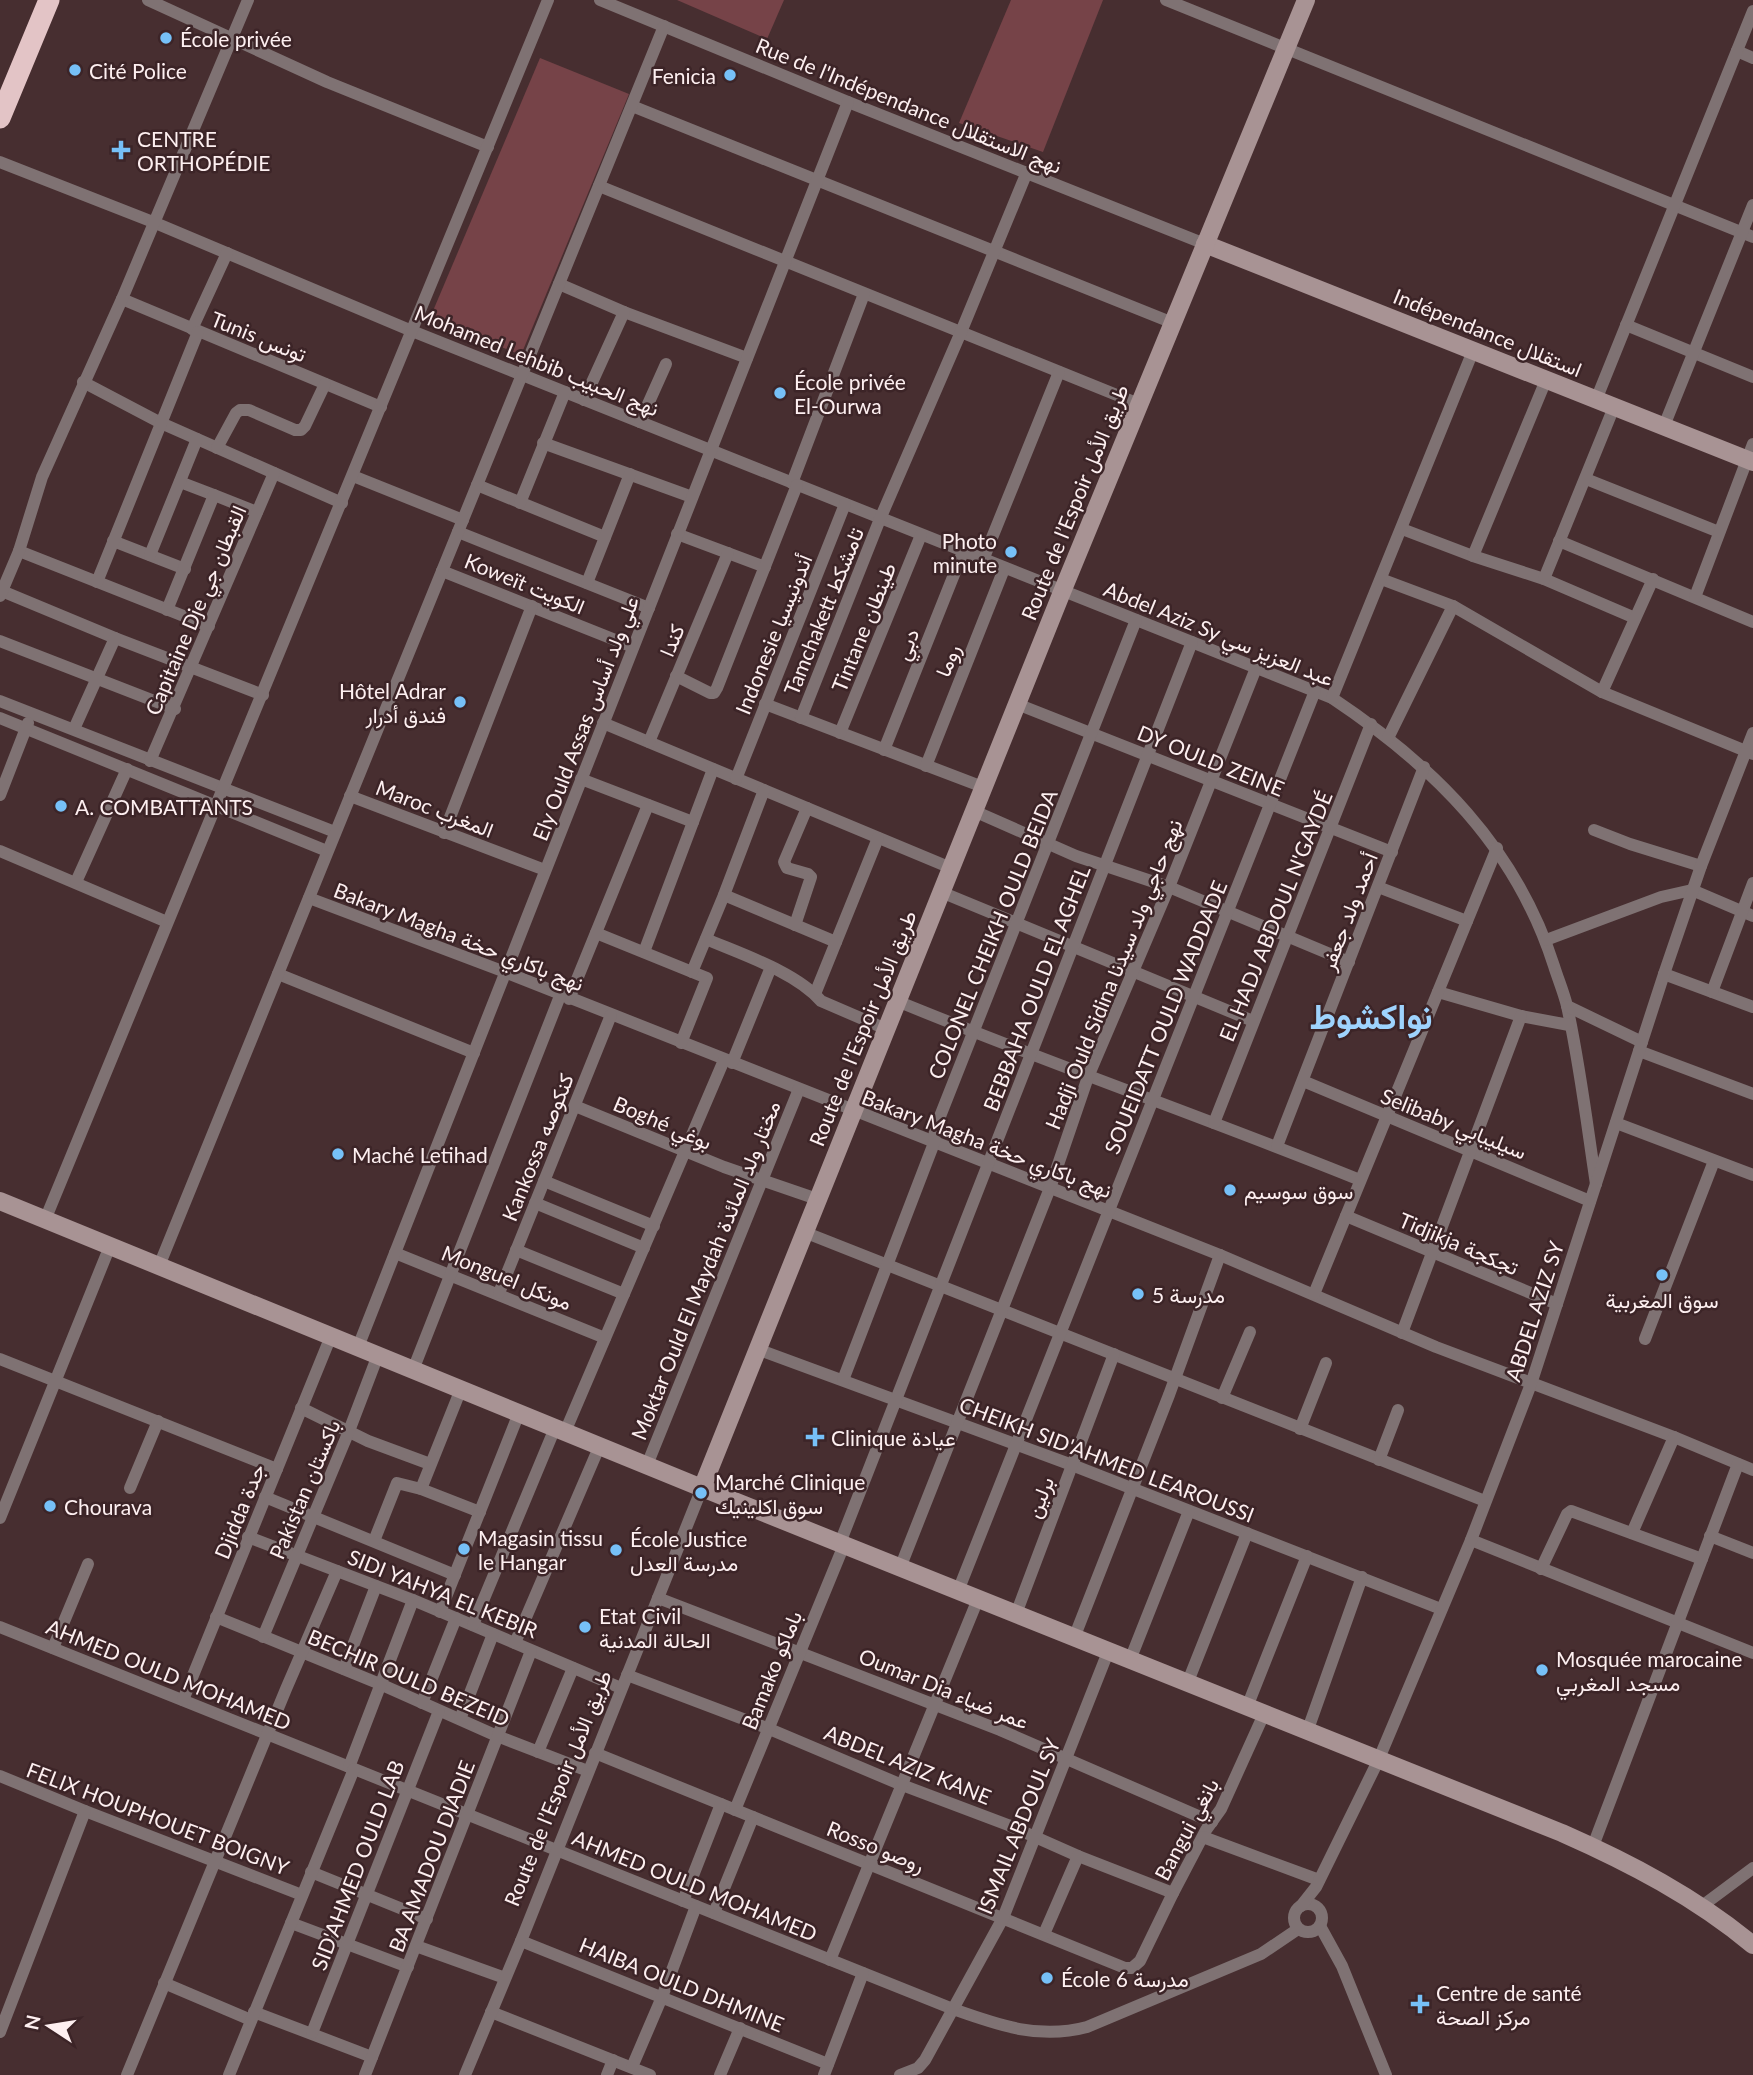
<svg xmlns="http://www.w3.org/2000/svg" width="1753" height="2075" font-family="Lato,Vazirmatn,sans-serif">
<rect width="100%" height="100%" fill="#472e30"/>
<!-- green -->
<g fill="#764348">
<path d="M677 0H784L767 39Z"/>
<path d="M1011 0H1103L1043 152 959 123Z"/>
<path d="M540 58 629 94 521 355 430 318Z"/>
</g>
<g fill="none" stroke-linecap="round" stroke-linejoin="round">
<!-- street -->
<g stroke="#7f7273" stroke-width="12">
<path d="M148 0 327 82 488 147"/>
<path d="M600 0 848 102 1205 244"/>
<path d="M1166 0 1753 237"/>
<path d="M1737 51 1753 58"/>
<path d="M632 106 1173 323"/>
<path d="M0 162 153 222 412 331 1332 698C1434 766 1516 847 1554 966 1558 979 1564 993 1567 1006 1580 1065 1587 1125 1596 1184"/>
<path d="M599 186 1139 404"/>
<path d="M559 284 624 312 747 358"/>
<path d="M122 299 381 407"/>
<path d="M1626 325 1753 377"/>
<path d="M192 329 227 253"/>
<path d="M83 382 161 423 342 503"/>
<path d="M584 400 624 312"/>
<path d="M1596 400 1753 11"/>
<path d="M640 422 666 364"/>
<path d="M1664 426 1753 205"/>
<path d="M543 443 692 497"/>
<path d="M217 448 236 413 240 410H249L295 430H301L305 426 325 384"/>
<path d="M353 476 463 520"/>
<path d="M1586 479 1719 532"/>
<path d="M180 482 214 495"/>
<path d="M792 483 864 294"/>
<path d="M477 485 605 537"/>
<path d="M520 503 565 392"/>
<path d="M1402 529 1473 556 1544 579 1635 618"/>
<path d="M458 532 649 608"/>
<path d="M677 534 765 567"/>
<path d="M113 541 185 569"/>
<path d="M1559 541 1753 622"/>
<path d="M19 551 209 626"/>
<path d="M150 555 197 439"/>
<path d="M1473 556 1546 380"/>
<path d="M983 560 1059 372"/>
<path d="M442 571 633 647"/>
<path d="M1381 579 1453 606 1602 692 1753 754"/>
<path d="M1544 579 1614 407"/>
<path d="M97 582 198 332"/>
<path d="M587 583 630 474"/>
<path d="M2 591 115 638 263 695"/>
<path d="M0 596 19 551 42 477 122 299 248 0"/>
<path d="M1695 597 1753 444"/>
<path d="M167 610 214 495 257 512"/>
<path d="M0 641 175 709"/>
<path d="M676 676 710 693H714L717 688 797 485"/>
<path d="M1602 692 1653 579"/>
<path d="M1332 698 1473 351"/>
<path d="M0 701 335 832"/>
<path d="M765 704 983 787"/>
<path d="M1017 704 1392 852"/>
<path d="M0 718 327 851"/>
<path d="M801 718 880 519 961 332 1027 172"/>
<path d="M603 723 951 868"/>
<path d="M74 729 115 638"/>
<path d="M840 733 921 535"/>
<path d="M1388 738 1453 606"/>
<path d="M649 742 728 553"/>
<path d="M884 750 963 552"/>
<path d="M150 761 274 473"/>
<path d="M926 766 1004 569"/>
<path d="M581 779 693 822"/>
<path d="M736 779 845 504"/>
<path d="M0 795 28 723"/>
<path d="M350 796 545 870"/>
<path d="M974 811 1076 856 1169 887 1349 962"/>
<path d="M1594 830 1630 844 1701 866"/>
<path d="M444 833 532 606"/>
<path d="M0 851 167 922"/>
<path d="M76 882 127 769"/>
<path d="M1378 887 1467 921"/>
<path d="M941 892 1253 1021"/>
<path d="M724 895 836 942"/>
<path d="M309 898 505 972 1220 1255 1436 1347 1674 1437 1753 1470"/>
<path d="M795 925 811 877 808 874 787 868 784 862 807 808"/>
<path d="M596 933 707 978 681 1043"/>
<path d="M706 939C741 954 796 972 821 1001L886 1029"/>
<path d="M1546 940 1661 897 1692 890 1753 916"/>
<path d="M644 952 713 769"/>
<path d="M692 972 724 895 764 790"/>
<path d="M278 974 474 1053"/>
<path d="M1664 974 1753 1007"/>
<path d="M1438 992 1521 1016 1569 1025"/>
<path d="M1712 992 1753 883"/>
<path d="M815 994 878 838"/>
<path d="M569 999 648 805"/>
<path d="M897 1001C1050 1064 1207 1118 1360 1180"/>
<path d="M1567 1006 1642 1042"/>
<path d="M1639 1051 1753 1094"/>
<path d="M732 1063 771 967"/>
<path d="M1303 1081 1590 1201"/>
<path d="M575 1106 724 1167 817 1199"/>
<path d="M1214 1123 1371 724"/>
<path d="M1616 1123 1753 1175"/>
<path d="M1277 1146 1424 767"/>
<path d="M544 1181 654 1226"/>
<path d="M535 1203 644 1248"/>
<path d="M1346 1216 1557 1304"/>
<path d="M45 1220 548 0"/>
<path d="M804 1232 1485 1501"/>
<path d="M516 1250 624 1294"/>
<path d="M395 1253 605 1338"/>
<path d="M159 1266 664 26"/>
<path d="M499 1293 611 1015"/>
<path d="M1314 1294 1497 848"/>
<path d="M1402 1333 1521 1016"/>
<path d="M1645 1339 1714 1161"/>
<path d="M358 1347 848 102"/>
<path d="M757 1349 1072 1465 1441 1609"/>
<path d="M0 1359 277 1469"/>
<path d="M413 1370 560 996"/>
<path d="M843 1380 934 1143 935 1129 1136 620"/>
<path d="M1222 1398 1250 1332"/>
<path d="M301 1408 368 1441 430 1464"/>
<path d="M1300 1429 1326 1363"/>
<path d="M565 1432 724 1060"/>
<path d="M1379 1460 1398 1410"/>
<path d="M647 1465 799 1089"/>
<path d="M130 1488 158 1421"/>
<path d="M421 1489 461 1389"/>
<path d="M265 1497 455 1575"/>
<path d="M0 1518 110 1246"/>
<path d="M1632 1533 1674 1437"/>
<path d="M1710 1536 1753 1553"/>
<path d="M248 1537 413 1600 621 1688"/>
<path d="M1471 1540 1753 1653"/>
<path d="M374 1541 397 1483 421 1489 480 1512"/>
<path d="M840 1543 1192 642"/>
<path d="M900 1568 1050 1188 1088 1077 1169 887 1256 668"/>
<path d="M1541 1569 1567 1514 1571 1511 1702 1559"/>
<path d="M958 1591 1315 691"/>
<path d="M658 1598 1000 1730 1212 1822"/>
<path d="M440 1612 519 1413"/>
<path d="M1016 1614 1114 1354"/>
<path d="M216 1617 380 1684 497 1736 588 1771"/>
<path d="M473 1625 555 1428"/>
<path d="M0 1627 953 2009C998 2025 1039 2040 1087 2027L1261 1954 1298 1929"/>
<path d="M263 1637 349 1431 378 1355"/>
<path d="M1074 1638 1169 1395 1220 1255"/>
<path d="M515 1643 600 1445"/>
<path d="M53 1648 88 1564"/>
<path d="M1130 1660 1189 1511"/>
<path d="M344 1669 376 1586"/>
<path d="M627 1675 767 1728 902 1785 1008 1825 1078 1856 1173 1893"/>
<path d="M1187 1684 1247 1533"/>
<path d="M183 1700 331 1336"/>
<path d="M422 1703 456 1618"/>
<path d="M1247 1707 1307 1556"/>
<path d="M460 1719 493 1634"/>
<path d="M1307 1732 1362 1577"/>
<path d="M538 1752 573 1668"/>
<path d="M595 1753 1125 1968H1132L1140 1961 1173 1893 1206 1830 1221 1809 1264 1714"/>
<path d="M349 1767 413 1600"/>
<path d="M0 1776 85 1811 302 1895"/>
<path d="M735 1810 844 1545"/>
<path d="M1203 1837 1319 1880"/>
<path d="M1593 1846 1738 1464"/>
<path d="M311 1872 427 1919"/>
<path d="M683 1901 721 1804"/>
<circle cx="1308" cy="1918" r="14"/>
<path d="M1301 1906 1316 1887 1378 1761 1471 1540 1531 1384 1664 974 1701 866 1753 733"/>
<path d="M1702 1906 1753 1868"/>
<path d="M714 1913 753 1817"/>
<path d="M291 1923 408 1967"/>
<path d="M1320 1926 1342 1966 1386 2075"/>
<path d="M1044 1934 1078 1856"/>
<path d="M521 1941 828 2064"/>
<path d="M416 1946 505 1978"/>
<path d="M830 1960 978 1599"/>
<path d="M164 1983 251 2020"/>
<path d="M254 2012 372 2057"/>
<path d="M491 2012 650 2075"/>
<path d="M0 2032 85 1811"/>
<path d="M312 2033 439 1711"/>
<path d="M632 2067 662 1997 696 1906"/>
<path d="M127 2075 286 1689 337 1571"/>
<path d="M229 2075 354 1769"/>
<path d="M365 2075 531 1651"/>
<path d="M465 2075 521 1941 702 1488"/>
<path d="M607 2075 613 2060"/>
<path d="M720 2075 740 2028"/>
<path d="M824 2075 863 1973"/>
<path d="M900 2075 918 2068 925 2060 1003 1918 1108 1652"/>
</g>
<!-- secondary -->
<g stroke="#a89394" stroke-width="18">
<path d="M1205 244 1753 462"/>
<path d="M0 1201 702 1488 1562 1833C1630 1863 1695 1897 1753 1945"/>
<path d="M702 1488 1062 592 1306 0"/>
</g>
<!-- highway -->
<path stroke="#e3c4c6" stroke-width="21" d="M0 118 49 0"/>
</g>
<!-- markers -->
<g fill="#76c0f7" stroke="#3c2427" stroke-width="2.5">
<circle cx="166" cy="38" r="7"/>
<circle cx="75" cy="70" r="7"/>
<circle cx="730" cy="75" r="7"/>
<path d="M117.5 139.5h7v7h7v7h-7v7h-7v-7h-7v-7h7z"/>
<circle cx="780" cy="393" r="7"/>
<circle cx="1011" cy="552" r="7"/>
<circle cx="460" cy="702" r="7"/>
<circle cx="61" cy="806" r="7"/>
<circle cx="338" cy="1154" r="7"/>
<circle cx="1230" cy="1190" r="7"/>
<circle cx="1662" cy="1275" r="7"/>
<circle cx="1138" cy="1294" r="7"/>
<path d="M811.5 1426.5h7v7h7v7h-7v7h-7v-7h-7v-7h7z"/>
<circle cx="701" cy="1493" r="7"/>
<circle cx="50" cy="1506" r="7"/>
<circle cx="464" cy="1549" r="7"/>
<circle cx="616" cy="1550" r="7"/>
<circle cx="585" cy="1627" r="7"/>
<circle cx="1542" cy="1670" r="7"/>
<circle cx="1047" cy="1978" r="7"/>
<path d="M1416.5 1993.5h7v7h7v7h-7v7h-7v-7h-7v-7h7z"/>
</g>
<g text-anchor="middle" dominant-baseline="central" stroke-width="5" stroke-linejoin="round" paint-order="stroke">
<!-- poi labels -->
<g font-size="21" fill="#fdeff0" stroke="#3c2427" text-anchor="start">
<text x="180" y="38">École privée</text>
<text x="89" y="70">Cité Police</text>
<text x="716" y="75" text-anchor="end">Fenicia</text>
<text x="137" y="138">CENTRE<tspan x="137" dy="24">ORTHOPÉDIE</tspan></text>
<text x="794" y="381">École privée<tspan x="794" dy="24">El-Ourwa</tspan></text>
<text x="997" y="540" text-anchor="end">Photo<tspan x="997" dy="24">minute</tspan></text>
<text x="446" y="690" text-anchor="end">Hôtel Adrar<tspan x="446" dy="24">فندق أدرار</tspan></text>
<text x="75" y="806">A. COMBATTANTS</text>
<text x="352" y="1154">Maché Letihad</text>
<text x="1244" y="1190">سوق سوسيم</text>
<text x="1152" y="1294">مدرسة 5</text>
<text x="1662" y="1299" text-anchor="middle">سوق المغربية</text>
<text x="831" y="1437">Clinique عيادة</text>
<text x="715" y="1481">Marché Clinique<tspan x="715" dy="24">سوق اكلينيك</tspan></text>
<text x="64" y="1506">Chourava</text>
<text x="478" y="1537">Magasin tissu<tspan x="478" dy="24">le Hangar</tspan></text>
<text x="630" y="1538">École Justice<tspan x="630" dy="24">مدرسة العدل</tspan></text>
<text x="599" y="1615">Etat Civil<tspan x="599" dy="24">الحالة المدنية</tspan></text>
<text x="1556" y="1658">Mosquée marocaine<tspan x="1556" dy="24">مسجد المغربي</tspan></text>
<text x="1061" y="1978">École 6 مدرسة</text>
<text x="1436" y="1992">Centre de santé<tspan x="1436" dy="24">مركز الصحة</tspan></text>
</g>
<!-- street labels -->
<g font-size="21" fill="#fdeff0" stroke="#3c2427">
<text transform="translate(909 105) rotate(22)">Rue de l'Indépendance نهج الاستقلال</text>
<text transform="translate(1488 332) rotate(22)">Indépendance استقلال</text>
<text transform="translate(259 336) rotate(22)">Tunis تونس</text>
<text transform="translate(537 360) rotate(22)">Mohamed Lehbib نهج الحبيب</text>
<text transform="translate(1074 502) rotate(-68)">Route de l’Espoir طريق الأمل</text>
<text transform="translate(525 583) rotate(22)">Koweït الكويت</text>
<text transform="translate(195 610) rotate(-67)">Capitaine Dje القبطان جي</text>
<text transform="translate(823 611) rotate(-68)">Tamchakett تامشكط</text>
<text transform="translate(863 627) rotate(-68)">Tintane طينطان</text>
<text transform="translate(1219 633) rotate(22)">Abdel Aziz Sy عبد العزيز سي</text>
<text transform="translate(773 634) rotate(-68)">Indonesie أندونيسيا</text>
<text transform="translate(671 640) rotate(-67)">كندا</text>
<text transform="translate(906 644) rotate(-68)">دبي</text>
<text transform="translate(947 660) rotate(-68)">روما</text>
<text transform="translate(585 718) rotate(-69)">Ely Ould Assas علي ولد أساس</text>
<text transform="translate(1211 760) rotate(22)">DY OULD ZEINE</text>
<text transform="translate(435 808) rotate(21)">Maroc المغرب</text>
<text transform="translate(1348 911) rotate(-69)">أحمد ولد جعفر</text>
<text transform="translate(1275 916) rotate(-68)">EL HADJ ABDOUL N'GAYDÉ</text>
<text transform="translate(992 934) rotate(-68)">COLONEL CHEIKH OULD BEIDA</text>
<text transform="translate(459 936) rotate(21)">Bakary Magha نهج باكاري حخة</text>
<text transform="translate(1113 974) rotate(-68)">Hadji Ould Sidina نهج حاجي ولد سيدنا</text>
<text transform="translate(1036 988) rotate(-69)">BEBBAHA OULD EL AGHEL</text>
<text transform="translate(1165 1017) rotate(-68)">SOUEIDATT OULD WADDADE</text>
<text transform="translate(862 1028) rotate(-68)">Route de l’Espoir طريق الأمل</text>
<text transform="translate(663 1122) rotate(23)">Boghé بوغي</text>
<text transform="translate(1454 1123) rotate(22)">Selibaby سيليبابي</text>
<text transform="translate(987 1143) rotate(21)">Bakary Magha نهج باكاري حخة</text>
<text transform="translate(537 1147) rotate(-68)">Kankossa كنكوصه</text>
<text transform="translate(1459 1243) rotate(23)">Tidjikja تجكجة</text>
<text transform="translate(705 1270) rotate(-68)">Moktar Ould El Maydah مختار ولد المائدة</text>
<text transform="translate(507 1277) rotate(22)">Monguel مونكل</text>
<text transform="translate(1534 1311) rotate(-72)">ABDEL AZIZ SY</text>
<text transform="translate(1107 1459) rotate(21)">CHEIKH SID'AHMED LEAROUSSI</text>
<text transform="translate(304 1489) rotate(-67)">Pakistan باكستان</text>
<text transform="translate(1039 1497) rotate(-69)">برلين</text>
<text transform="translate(239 1511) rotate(-68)">Djidda جدة</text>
<text transform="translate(443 1593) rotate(22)">SIDI YAHYA EL KEBIR</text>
<text transform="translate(771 1670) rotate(-68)">Bamako باماكو</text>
<text transform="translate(169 1674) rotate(22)">AHMED OULD MOHAMED</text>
<text transform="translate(409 1677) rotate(23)">BECHIR OULD BEZEID</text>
<text transform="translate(944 1688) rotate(22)">Oumar Dia عمر ضياء</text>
<text transform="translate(908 1764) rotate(22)">ABDEL AZIZ KANE</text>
<text transform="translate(557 1788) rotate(-68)">Route de l’Espoir طريق الأمل</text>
<text transform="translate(158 1818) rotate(21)">FELIX HOUPHOUET BOIGNY</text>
<text transform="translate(1018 1826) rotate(-68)">ISMAIL ABDOUL SY</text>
<text transform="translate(1186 1829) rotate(-62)">Bangui بانغي</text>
<text transform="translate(876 1846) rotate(22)">Rosso روصو</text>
<text transform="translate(431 1856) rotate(-69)">BA AMADOU DIADIE</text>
<text transform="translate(357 1865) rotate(-69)">SID'AHMED OULD LAB</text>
<text transform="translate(695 1885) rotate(22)">AHMED OULD MOHAMED</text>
<text transform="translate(682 1984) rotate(22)">HAIBA OULD DHMINE</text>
</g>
<!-- town labels -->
<g font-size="35" font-weight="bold" fill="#9ed3fd" stroke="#3c2427">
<text x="1371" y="1015">نواكشوط</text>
</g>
</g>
<!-- north arrow -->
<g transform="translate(49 2026) rotate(282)" stroke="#3c2427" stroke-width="5" paint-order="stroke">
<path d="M0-5L12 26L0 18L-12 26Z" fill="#fdeff0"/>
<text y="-10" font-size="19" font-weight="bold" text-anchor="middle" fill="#fdeff0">N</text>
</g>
</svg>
